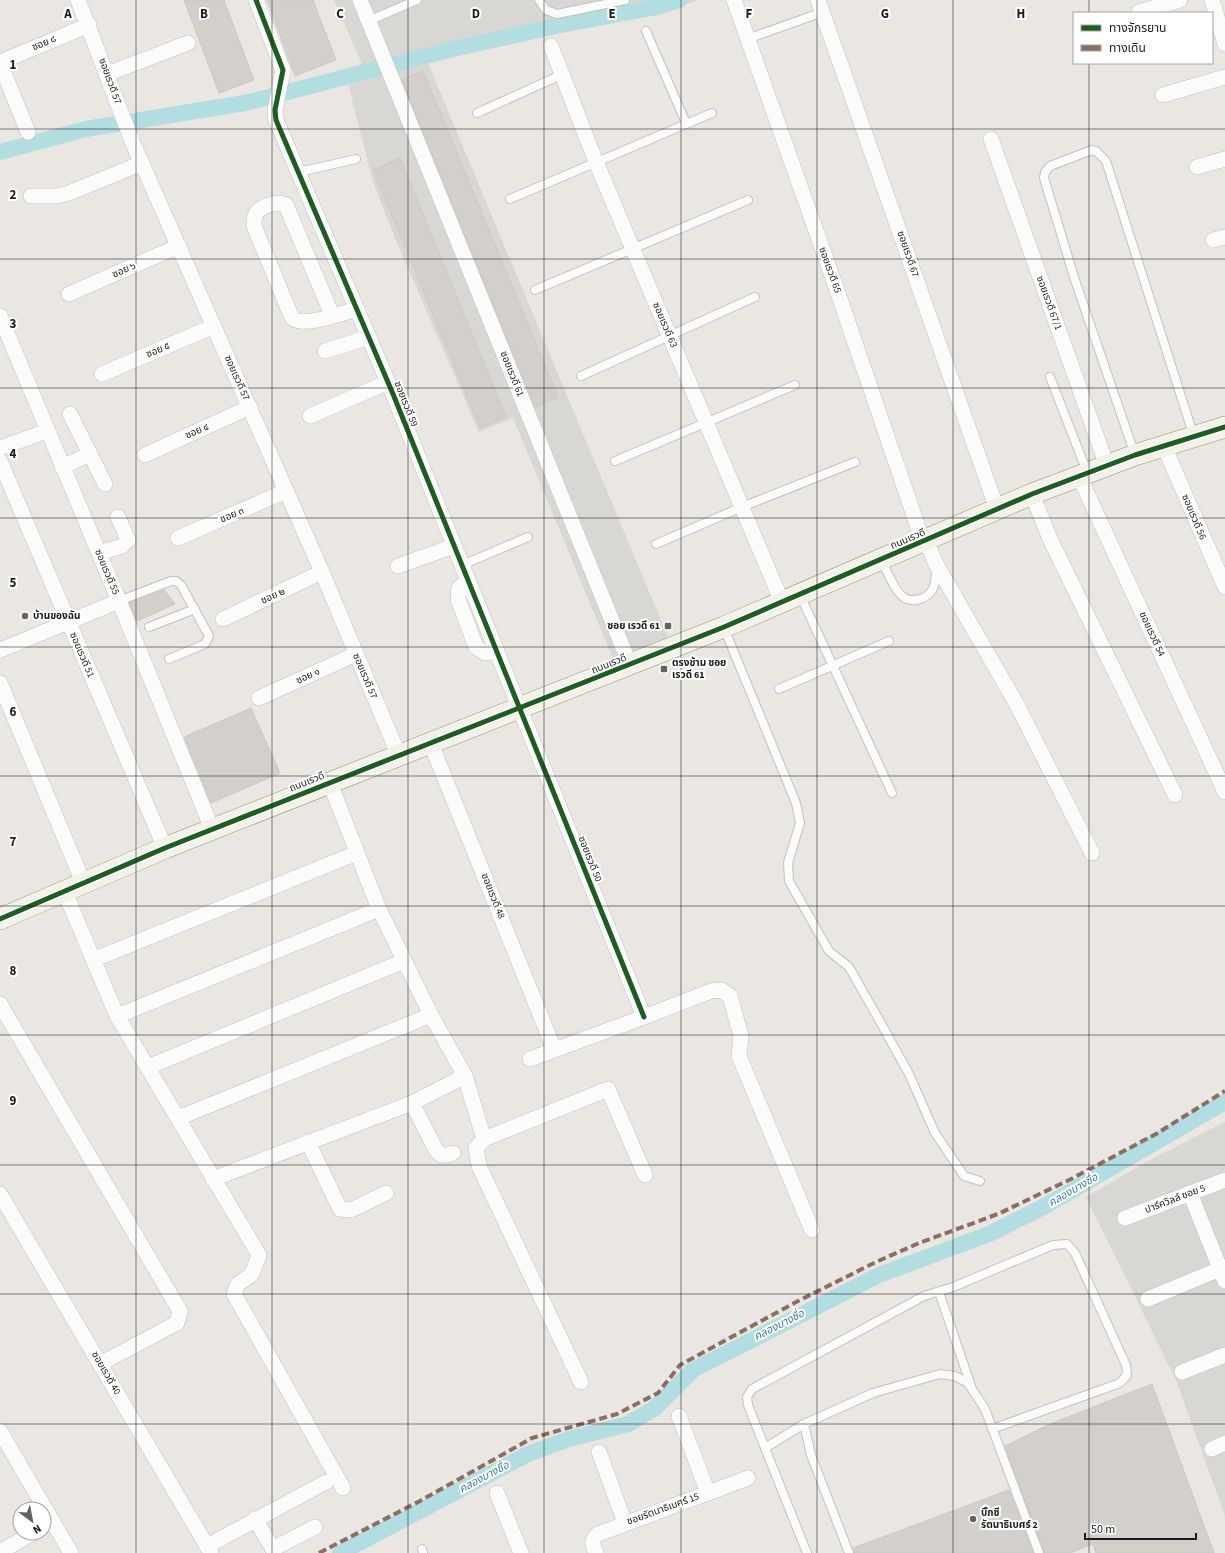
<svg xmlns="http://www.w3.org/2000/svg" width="1225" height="1553" font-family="'Source Sans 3','Noto Sans Thai',sans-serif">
<rect width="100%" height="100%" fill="#eae7e2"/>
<!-- residential -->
<g fill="#d9d7d4">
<path d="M334 0H699L668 10 544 32 428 63 668 637 614 661 513 418 479 432 394 236 373 182 348 84 369 80Z"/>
<path d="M1225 1122V1516L1176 1380 1086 1197 1150 1160Z"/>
</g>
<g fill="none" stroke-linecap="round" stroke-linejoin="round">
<!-- canal -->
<g stroke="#b2dde1" stroke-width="16">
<path d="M0 152 86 129 245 103 453 49 566 24 657 7 679 0"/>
<path d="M340 1553 528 1454 569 1439 628 1424 655 1408 693 1370 879 1275 989 1234 1045 1206 1225 1102"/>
</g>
</g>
<!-- building -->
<g fill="#d3cfcb" stroke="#cdc8c4">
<path d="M184 0H224L254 80 219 93Z"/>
<path d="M267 0H313L336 60 295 76Z"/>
<path d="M423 71 558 397 535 407 402 80Z"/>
<path d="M400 158 506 417 480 428 373 170Z"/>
<path d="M164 590 175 604 137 621 129 603Z"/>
<path d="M251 708 280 773 211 803 184 737Z"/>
<path d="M1152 1384 1214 1553H1096L1093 1544 1070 1553H1044L1005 1446 1050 1424Z"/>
<path d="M1009 1490 1033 1553H854L853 1548Z"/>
</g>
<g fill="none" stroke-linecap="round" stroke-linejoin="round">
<defs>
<g id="lane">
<path d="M539 0 546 10 557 14 625 0"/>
<path d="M368 21 417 0"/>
<path d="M646 31 686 123"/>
<path d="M747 39 823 12"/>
<path d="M477 113 561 75"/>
<path d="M299 172 356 159"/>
<path d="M510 199 712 113"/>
<path d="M535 290 748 200"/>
<path d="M581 376 755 297"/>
<path d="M1050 377 1087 472"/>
<path d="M1135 455 1075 280 1044 178 1045 172 1050 166 1092 150 1096 151 1106 161 1194 437"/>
<path d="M615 461 795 385"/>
<path d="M656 544 742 507 855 462"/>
<path d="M881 560C886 569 894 589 901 595 911 605 930 599 934 586 936 580 936 573 936 567"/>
<path d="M462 565 528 537"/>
<path d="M800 595 892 793"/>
<path d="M119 601 171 581H176L181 585 209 636 205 644 169 659"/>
<path d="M149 627 195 609"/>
<path d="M724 628 796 803 800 823 788 863 789 881 829 951 849 967 878 1018 909 1074 935 1133 964 1176 980 1181"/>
<path d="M779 689 889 641"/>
<path d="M939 1292 971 1386"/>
<path d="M804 1424 811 1455 849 1553"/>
<path d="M765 1448 748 1405 747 1397 752 1389 924 1296 953 1287 1053 1245 1067 1244 1075 1253 1126 1365 1127 1375 1120 1383 992 1429"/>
<path d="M422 1549 423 1553"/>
<path d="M807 1553 765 1448 804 1424 873 1393 940 1374 955 1376 968 1383 985 1409 1039 1553"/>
</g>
<g id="street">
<path d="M78 0 132 141 322 572 399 756"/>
<path d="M256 0 283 70 275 110 276 120 393 394 644 1017"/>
<path d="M360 0 630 665"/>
<path d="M734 0 837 290 923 542"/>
<path d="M818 0 997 509"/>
<path d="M1212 0 1225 44"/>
<path d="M1139 12 1180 0"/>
<path d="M551 46 596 162 782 602"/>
<path d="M0 62 89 25"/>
<path d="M0 63 28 132"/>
<path d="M107 74 188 43"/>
<path d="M1163 95 1225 77"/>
<path d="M991 139 1107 466"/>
<path d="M1197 167 1225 159"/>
<path d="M31 196H57L69 193 142 163"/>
<path d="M1213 240 1225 237"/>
<path d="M69 294 179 246"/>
<path d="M332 315 286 205C279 201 264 205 258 211 254 215 254 221 254 226L292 318C304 328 342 313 357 309"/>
<path d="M0 316 119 601 212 829"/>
<path d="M325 351 369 337"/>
<path d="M102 374 214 326"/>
<path d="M310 416 388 382"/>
<path d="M1164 446 1225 587"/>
<path d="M0 448 47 431"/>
<path d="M90 454 105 484"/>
<path d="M145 455 250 407"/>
<path d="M0 461 165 848"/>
<path d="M62 467 90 454 70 414"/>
<path d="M1079 476 1225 792"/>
<path d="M1032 494 1050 539 1175 795"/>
<path d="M178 538 286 491"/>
<path d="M926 541 936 564 1016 703 1092 853"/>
<path d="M99 553 122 546 128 540 118 517"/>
<path d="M398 566 454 546"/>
<path d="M468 580 459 588 458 599 476 647 485 653 497 651"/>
<path d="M223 619 322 572"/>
<path d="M0 650 119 601"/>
<path d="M0 683 83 882"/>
<path d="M259 698 356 654"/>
<path d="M431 744 554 1049"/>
<path d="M330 783 379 909 431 1015 465 1076 484 1139"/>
<path d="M64 890 117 1016 259 1255 252 1274 238 1284 234 1294 343 1488"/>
<path d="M95 959 357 853"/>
<path d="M0 1004 180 1311 177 1323 100 1364"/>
<path d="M117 1016 379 909"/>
<path d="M530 1059 644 1017 711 991 721 990 730 996 741 1036 739 1056 812 1230"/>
<path d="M148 1067 404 961"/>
<path d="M412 1103 436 1150C442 1157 445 1156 453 1153"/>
<path d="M178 1118 431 1015"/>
<path d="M308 1142 340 1209 351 1210 386 1193"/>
<path d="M213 1179 412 1103 465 1076"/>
<path d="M1190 1193 1225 1281"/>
<path d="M0 1194 211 1553"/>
<path d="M1125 1218 1225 1180"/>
<path d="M1148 1299 1225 1267"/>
<path d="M1182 1372 1225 1355"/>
<path d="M581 1382 479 1166 476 1148 484 1139 608 1089 645 1175"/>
<path d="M679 1416 708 1493"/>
<path d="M0 1431 71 1553"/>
<path d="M1212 1449 1225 1443"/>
<path d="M599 1452 625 1523"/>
<path d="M497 1493 521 1553"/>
<path d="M255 1519 273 1549 315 1527"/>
<path d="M207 1546 326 1482"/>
<path d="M0 1552 33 1533"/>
<path d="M596 1553C593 1545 590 1540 598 1534L748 1478"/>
</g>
<path id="secondary" d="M0 919 165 848 724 627 1032 494 1135 455 1225 427"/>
</defs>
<!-- lane casing -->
<use href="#lane" stroke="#c2c1bf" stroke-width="10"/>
<!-- street casing -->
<use href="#street" stroke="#c2c1bf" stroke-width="16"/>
<!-- secondary casing -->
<use href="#secondary" stroke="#94937b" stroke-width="22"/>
<!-- lane -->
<use href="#lane" stroke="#fcfbfb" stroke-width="8"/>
<!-- street -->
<use href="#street" stroke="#fcfbfb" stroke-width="15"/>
<!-- secondary -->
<use href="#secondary" stroke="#f2f2e8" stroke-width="21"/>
<!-- quiet -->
<path stroke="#8d6e63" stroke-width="4" stroke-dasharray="8 4" stroke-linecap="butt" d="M319 1553 420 1501 532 1438 617 1414 658 1393 680 1365 798 1301 876 1262 919 1243 998 1214 1071 1179 1156 1134 1225 1091"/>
<defs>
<g id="cycleway">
<path d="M256 0 283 70 275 110 276 120 393 394 644 1017"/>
<path d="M0 919 165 848 724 627 1032 494 1135 455 1225 427"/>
</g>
</defs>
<!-- cycleway casing -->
<use href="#cycleway" stroke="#fff" stroke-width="8"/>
<!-- cycleway -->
<use href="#cycleway" stroke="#1b5e20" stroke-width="5"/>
</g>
<!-- grid -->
<path fill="none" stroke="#1b1b1b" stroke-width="1" stroke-opacity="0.55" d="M136 0V1553M272 0V1553M408 0V1553M544 0V1553M681 0V1553M817 0V1553M953 0V1553M1089 0V13M1089 63V1553M0 129H1225M0 259H1225M0 388H1225M0 518H1225M0 647H1225M0 776H1225M0 906H1225M0 1035H1225M0 1165H1225M0 1294H1225M0 1424H1225"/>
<!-- markers -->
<g fill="#636261" stroke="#fff" stroke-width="1.5">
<circle cx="25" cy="616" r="4"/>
<rect x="664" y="622" width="8" height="8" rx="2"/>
<rect x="660" y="665" width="8" height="8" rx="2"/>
<circle cx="973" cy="1519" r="4"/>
</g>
<g text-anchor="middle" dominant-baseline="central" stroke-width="4" stroke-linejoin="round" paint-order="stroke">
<!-- street labels -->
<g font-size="10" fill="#1b1b1b" stroke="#fff">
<text transform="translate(44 43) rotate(-23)">ซอย ๘</text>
<text transform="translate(110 81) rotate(70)">ซอยเรวดี 57</text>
<text transform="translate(908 254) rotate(71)">ซอยเรวดี 67</text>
<text transform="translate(124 270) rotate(-24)">ซอย ๖</text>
<text transform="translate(830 270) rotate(70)">ซอยเรวดี 65</text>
<text transform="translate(1049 303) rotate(70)">ซอยเรวดี 67/1</text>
<text transform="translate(665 325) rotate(67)">ซอยเรวดี 63</text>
<text transform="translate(158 350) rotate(-23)">ซอย ๕</text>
<text transform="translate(512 374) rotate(68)">ซอยเรวดี 61</text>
<text transform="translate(237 378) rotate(66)">ซอยเรวดี 57</text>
<text transform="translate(406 404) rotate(68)">ซอยเรวดี 59</text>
<text transform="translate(197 431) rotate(-24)">ซอย ๔</text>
<text transform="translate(232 515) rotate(-24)">ซอย ๓</text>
<text transform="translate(1194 517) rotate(67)">ซอยเรวดี 56</text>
<text transform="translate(908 539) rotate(-23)">ถนนเรวดี</text>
<text transform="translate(107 572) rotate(67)">ซอยเรวดี 55</text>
<text transform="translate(273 596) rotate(-25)">ซอย ๒</text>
<text transform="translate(1152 634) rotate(65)">ซอยเรวดี 54</text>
<text transform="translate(82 655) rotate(67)">ซอยเรวดี 51</text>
<text transform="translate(609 664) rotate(-22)">ถนนเรวดี</text>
<text transform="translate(308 676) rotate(-25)">ซอย ๑</text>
<text transform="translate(365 676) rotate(67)">ซอยเรวดี 57</text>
<text transform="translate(307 782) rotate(-22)">ถนนเรวดี</text>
<text transform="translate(590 859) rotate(68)">ซอยเรวดี 50</text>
<text transform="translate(493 896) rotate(68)">ซอยเรวดี 48</text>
<text transform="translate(1175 1199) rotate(-21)">ปาร์ควิลล์ ซอย 5</text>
<text transform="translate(106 1373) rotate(60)">ซอยเรวดี 40</text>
<text transform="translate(663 1509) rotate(-20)">ซอยรัตนาธิเบศร์ 15</text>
</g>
<!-- poi labels -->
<g font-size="10" font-weight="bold" fill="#1b1b1b" stroke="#fff" text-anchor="start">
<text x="33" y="616">บ้านของฉัน</text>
<text x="660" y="626" text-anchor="end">ซอย เรวดี 61</text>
<text x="672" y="663">ตรงข้าม ซอย<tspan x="672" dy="12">เรวดี 61</tspan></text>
<text x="981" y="1513">บิ๊กซี<tspan x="981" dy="12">รัตนาธิเบศร์ 2</tspan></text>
</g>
<!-- water labels -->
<g font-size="11" font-style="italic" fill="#3a7aa3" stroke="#fff">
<text transform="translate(1073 1190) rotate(-30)">คลองบางซื่อ</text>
<text transform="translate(779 1325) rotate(-27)">คลองบางซื่อ</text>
<text transform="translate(484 1477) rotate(-28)">คลองบางซื่อ</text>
</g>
</g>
<g font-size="13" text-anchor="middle" font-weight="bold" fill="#1b1b1b" stroke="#fff" stroke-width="4" stroke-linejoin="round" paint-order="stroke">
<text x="68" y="18">A</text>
<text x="204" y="18">B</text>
<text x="340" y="18">C</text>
<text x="476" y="18">D</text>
<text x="612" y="18">E</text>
<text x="749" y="18">F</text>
<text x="885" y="18">G</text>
<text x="1021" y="18">H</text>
<text x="13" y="69">1</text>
<text x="13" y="199">2</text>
<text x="13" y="328">3</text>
<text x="13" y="458">4</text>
<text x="13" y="587">5</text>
<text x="13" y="716">6</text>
<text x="13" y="846">7</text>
<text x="13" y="975">8</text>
<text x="13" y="1105">9</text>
</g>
<!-- legend -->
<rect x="1073" y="12" width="140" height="52" fill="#ffffff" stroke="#a4a4a4"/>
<rect x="1081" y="25" width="20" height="6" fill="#1b5e20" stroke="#a4a4a4"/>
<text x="1109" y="32" font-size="12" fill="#1b1b1b">ทางจักรยาน</text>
<rect x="1081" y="45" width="20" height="6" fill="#8d6e63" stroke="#a4a4a4"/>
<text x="1109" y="52" font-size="12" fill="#1b1b1b">ทางเดิน</text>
<!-- north arrow -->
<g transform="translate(32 1521) rotate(148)"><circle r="19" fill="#ffffff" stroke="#a4a4a4"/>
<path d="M0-3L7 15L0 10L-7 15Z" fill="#636261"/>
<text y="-6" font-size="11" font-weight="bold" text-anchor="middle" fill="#1b1b1b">N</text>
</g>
<!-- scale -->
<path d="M1085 1533v6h111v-6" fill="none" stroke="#1b1b1b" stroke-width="2"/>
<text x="1091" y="1533" font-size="12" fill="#1b1b1b" stroke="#ffffff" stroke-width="3" paint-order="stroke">50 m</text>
</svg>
